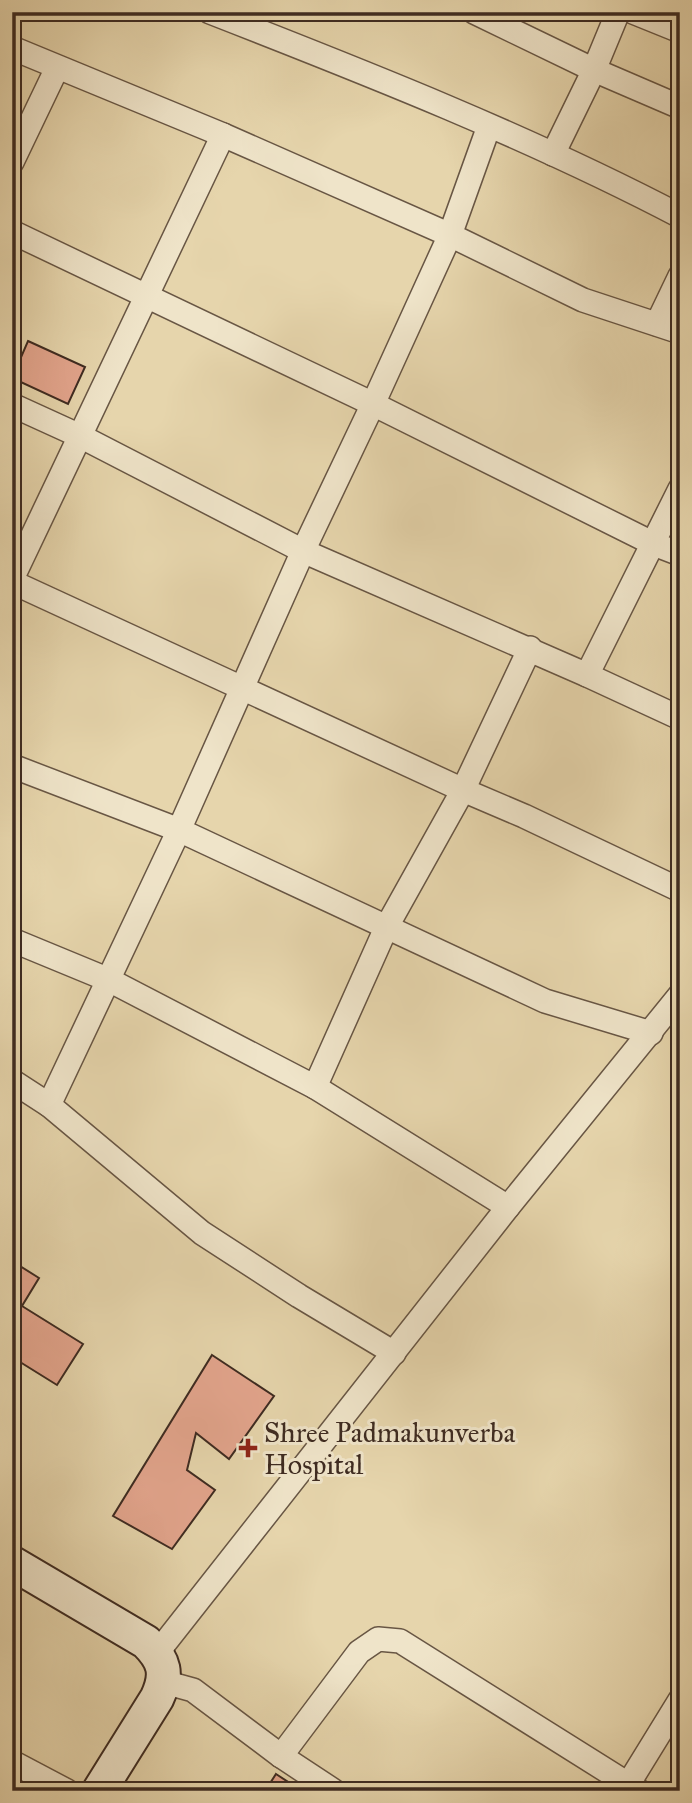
<svg xmlns="http://www.w3.org/2000/svg" width="692" height="1803" font-family="'IM FELL Great Primer',serif">
<rect width="100%" height="100%" fill="#e6d5ac"/>
<filter id="stains"><feTurbulence type="fractalNoise" baseFrequency=".00286" numOctaves="4"/><feColorMatrix values="0 0 0 0 .2 0 0 0 0 .09 0 0 0 0 .02 0 0 0 .5 -.17"/></filter>
<radialGradient id="worn" r=".72"><stop offset=".6" stop-color="#630" stop-opacity="0"/><stop offset="1" stop-color="#630" stop-opacity=".3"/></radialGradient>
<!-- building -->
<g fill="#e3a58d" stroke="#3e2b21" stroke-width="2">
<path d="M28 341 85 367 68 404 12 378Z"/>
<path d="M12 1261 39 1278 22 1306 83 1344 57 1385 12 1357Z"/>
<path d="M212 1355 274 1396 229 1459 196 1433 187 1470 215 1490 172 1549 113 1516Z"/>
<path d="M276 1774 302 1791H265Z"/>
</g>
<g fill="none" stroke-linecap="round" stroke-linejoin="round">
<defs>
<g id="street">
<path d="M210 12C369 74 529 137 680 216"/>
<path d="M474 12 594 70 680 107"/>
<path d="M633 12 680 31"/>
<path d="M12 48 223 135 450 235 583 300 680 332"/>
<path d="M553 154 594 70 618 12"/>
<path d="M12 162 57 68"/>
<path d="M12 232 373 404 654 544 680 554"/>
<path d="M657 324 680 276"/>
<path d="M12 405 80 436 303 551 587 675 680 489"/>
<path d="M12 579 223 135"/>
<path d="M12 582 463 790 524 816 680 890"/>
<path d="M587 675 680 718"/>
<path d="M12 766 179 830 545 1001 651 1033"/>
<path d="M12 940 109 980 315 1087 386 928 463 790 530 648"/>
<path d="M12 1081 49 1105 202 1233 299 1296 394 1353"/>
<path d="M315 1087 508 1207"/>
<path d="M49 1105 179 830 303 551 373 404 450 235 489 126"/>
<path d="M157 1653 508 1207 680 995"/>
<path d="M164 1682 193 1690 281 1756 334 1791"/>
<path d="M281 1756 359 1652 378 1639 400 1641 639 1791"/>
<path d="M12 1762 67 1791"/>
<path d="M624 1791 680 1700"/>
</g>
<path id="secondary" d="M12 1563 146 1642C165 1661 168 1674 157 1698L99 1791"/>
</defs>
<!-- street casing -->
<use href="#street" stroke="#685644" stroke-width="26"/>
<!-- secondary casing -->
<use href="#secondary" stroke="#3e2b21" stroke-width="37"/>
<!-- street -->
<use href="#street" stroke="#efe4c9" stroke-width="23"/>
<!-- secondary -->
<use href="#secondary" stroke="#efe4c9" stroke-width="33"/>
</g>
<!-- markers -->
<path fill="#8f2418" stroke="#efe4c9" stroke-width="2.5" d="M244.5 1437.5h7v7h7v7h-7v7h-7v-7h-7v-7h7z"/>
<g text-anchor="middle" dominant-baseline="central" stroke-width="6" stroke-linejoin="round" paint-order="stroke">
<!-- poi labels -->
<g font-size="28" fill="#3e2b21" stroke="#efe4c9" text-anchor="start">
<text x="264" y="1432">Shree Padmakunverba<tspan x="264" dy="32">Hospital</tspan></text>
</g>
</g>
<!-- margin -->
<rect width="692" height="1803" fill="none" stroke="#e6d5ac" stroke-width="42"/>
<rect x="14" y="14" width="664" height="1775" fill="none" stroke="#3e2b21" stroke-width="3.5"/>
<rect x="21" y="21" width="650" height="1761" fill="none" stroke="#3e2b21" stroke-width="2"/>
<rect width="100%" height="100%" filter="url(#stains)"/>
<rect width="100%" height="100%" fill="url(#worn)"/>
</svg>
